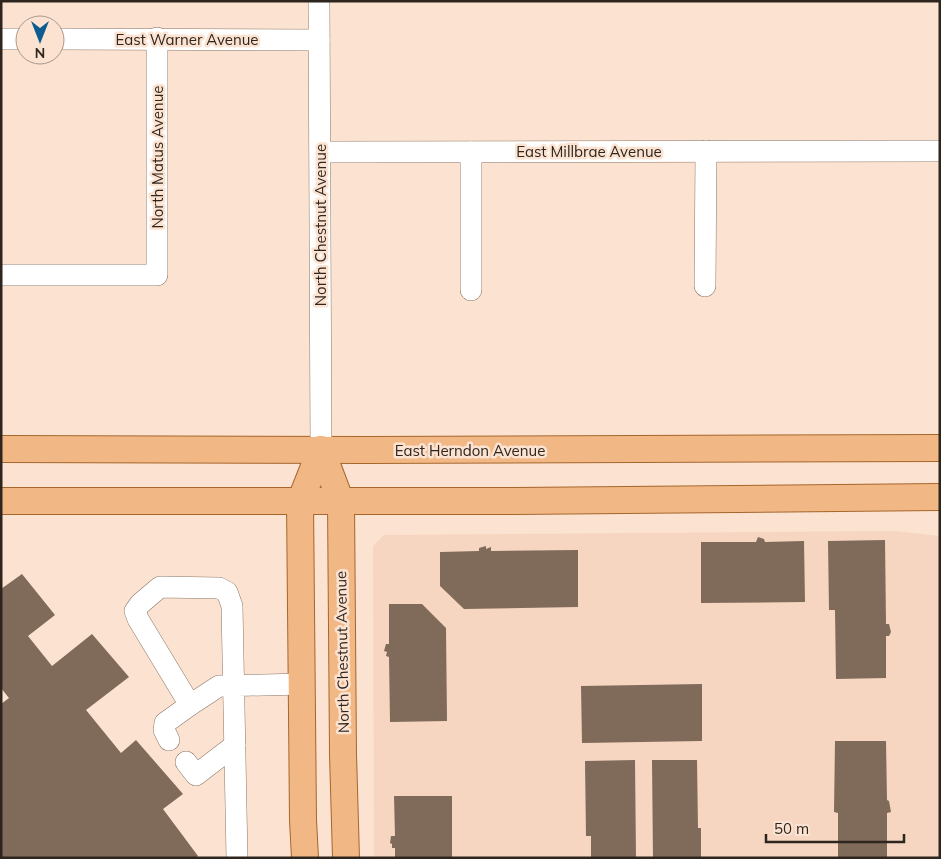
<svg xmlns="http://www.w3.org/2000/svg" width="941" height="859" font-family="Mulish,sans-serif">
<rect width="100%" height="100%" fill="#fce3d1"/>
<!-- built -->
<path fill="#f6d6c0" d="M894 531 940 536V858H374L373 546 384 535Z"/>
<!-- building -->
<g fill="#806a5a">
<path d="M758 537 764 539 765 542 804 541 805 602 701 603V542H756Z"/>
<path d="M885 540 886 624H889L891 632 889 636H886V678L836 679 835 610H829L828 541Z"/>
<path d="M486 546V549L491 547V551L578 550V607L464 609 440 586V552L479 551V548Z"/>
<path d="M22 574 55 615 28 636 52 666 92 634 129 677 86 710 121 753 136 740 183 794 163 809 198 856 196 858H1V704L9 698 1 688V589Z"/>
<path d="M389 604H422L446 628 447 721 390 722 389 657 386 656 387 652 384 651 386 644H389Z"/>
<path d="M702 684V741L582 743 581 686Z"/>
<path d="M835 741H886L887 800 889 801 891 812 887 813V858H838V813L834 812Z"/>
<path d="M635 760 636 858H591V836H586L585 761Z"/>
<path d="M652 760H697L698 828H701V858H653Z"/>
<path d="M394 796H452V858H395V848H392V844L390 843 391 836H395Z"/>
</g>
<g fill="none" stroke-linecap="round" stroke-linejoin="round">
<defs>
<g id="minor">
<path d="M319 1 321 449"/>
<path d="M1 39H25"/>
<path d="M55 39 319 40"/>
<path d="M320 152 940 151"/>
<path d="M471 152V290"/>
<path d="M1 275H157V38"/>
<path d="M705 286 706 151"/>
<path d="M169 740 164 730 165 723 190 705"/>
<path d="M186 762 196 775 235 745"/>
<path d="M237 858 232 606 227 592 219 588 160 587 140 604 135 611 138 619 190 705 219 686 302 684"/>
</g>
<g id="major">
<path d="M1 449 368 450 940 448"/>
<path d="M321 449 341 502 343 754 346 858"/>
<path d="M1 501H514L940 497"/>
<path d="M305 858 303 820 300 502 321 449"/>
</g>
</defs>
<!-- minor casing -->
<use href="#minor" stroke="#8c7666" stroke-width="22"/>
<!-- major casing -->
<use href="#major" stroke="#a6662c" stroke-width="28"/>
<!-- minor -->
<use href="#minor" stroke="#fff" stroke-width="21"/>
<!-- major -->
<use href="#major" stroke="#f1b885" stroke-width="26"/>
</g>
<g text-anchor="middle" dominant-baseline="central" stroke-width="5" stroke-linejoin="round" paint-order="stroke">
<!-- street labels -->
<g font-size="15" fill="#2e251e" stroke="#fce3d1">
<text x="187" y="39">East Warner Avenue</text>
<text x="589" y="151">East Millbrae Avenue</text>
<text transform="translate(157 157) rotate(-90)">North Matus Avenue</text>
<text transform="translate(320 225) rotate(-90)">North Chestnut Avenue</text>
<text x="470" y="450">East Herndon Avenue</text>
<text transform="translate(342 652) rotate(-91)">North Chestnut Avenue</text>
</g>
</g>
<!-- border -->
<rect width="941" height="859" fill="none" stroke="#2e251e" stroke-width="5"/>
<!-- north arrow -->
<g transform="translate(40 40) rotate(180)"><circle r="24" fill="#fce3d1" stroke="#aa9789"/>
<path d="M0-4L9 19L0 12L-9 19Z" fill="#0d5d90"/>
<text y="-8" font-size="14" font-weight="bold" text-anchor="middle" fill="#2e251e">N</text>
</g>
<!-- scale -->
<path d="M766 834v8h138v-8" fill="none" stroke="#2e251e" stroke-width="2.5"/>
<text x="774" y="834" font-size="15" fill="#2e251e" stroke="#fce3d1" stroke-width="4" paint-order="stroke">50 m</text>
</svg>
